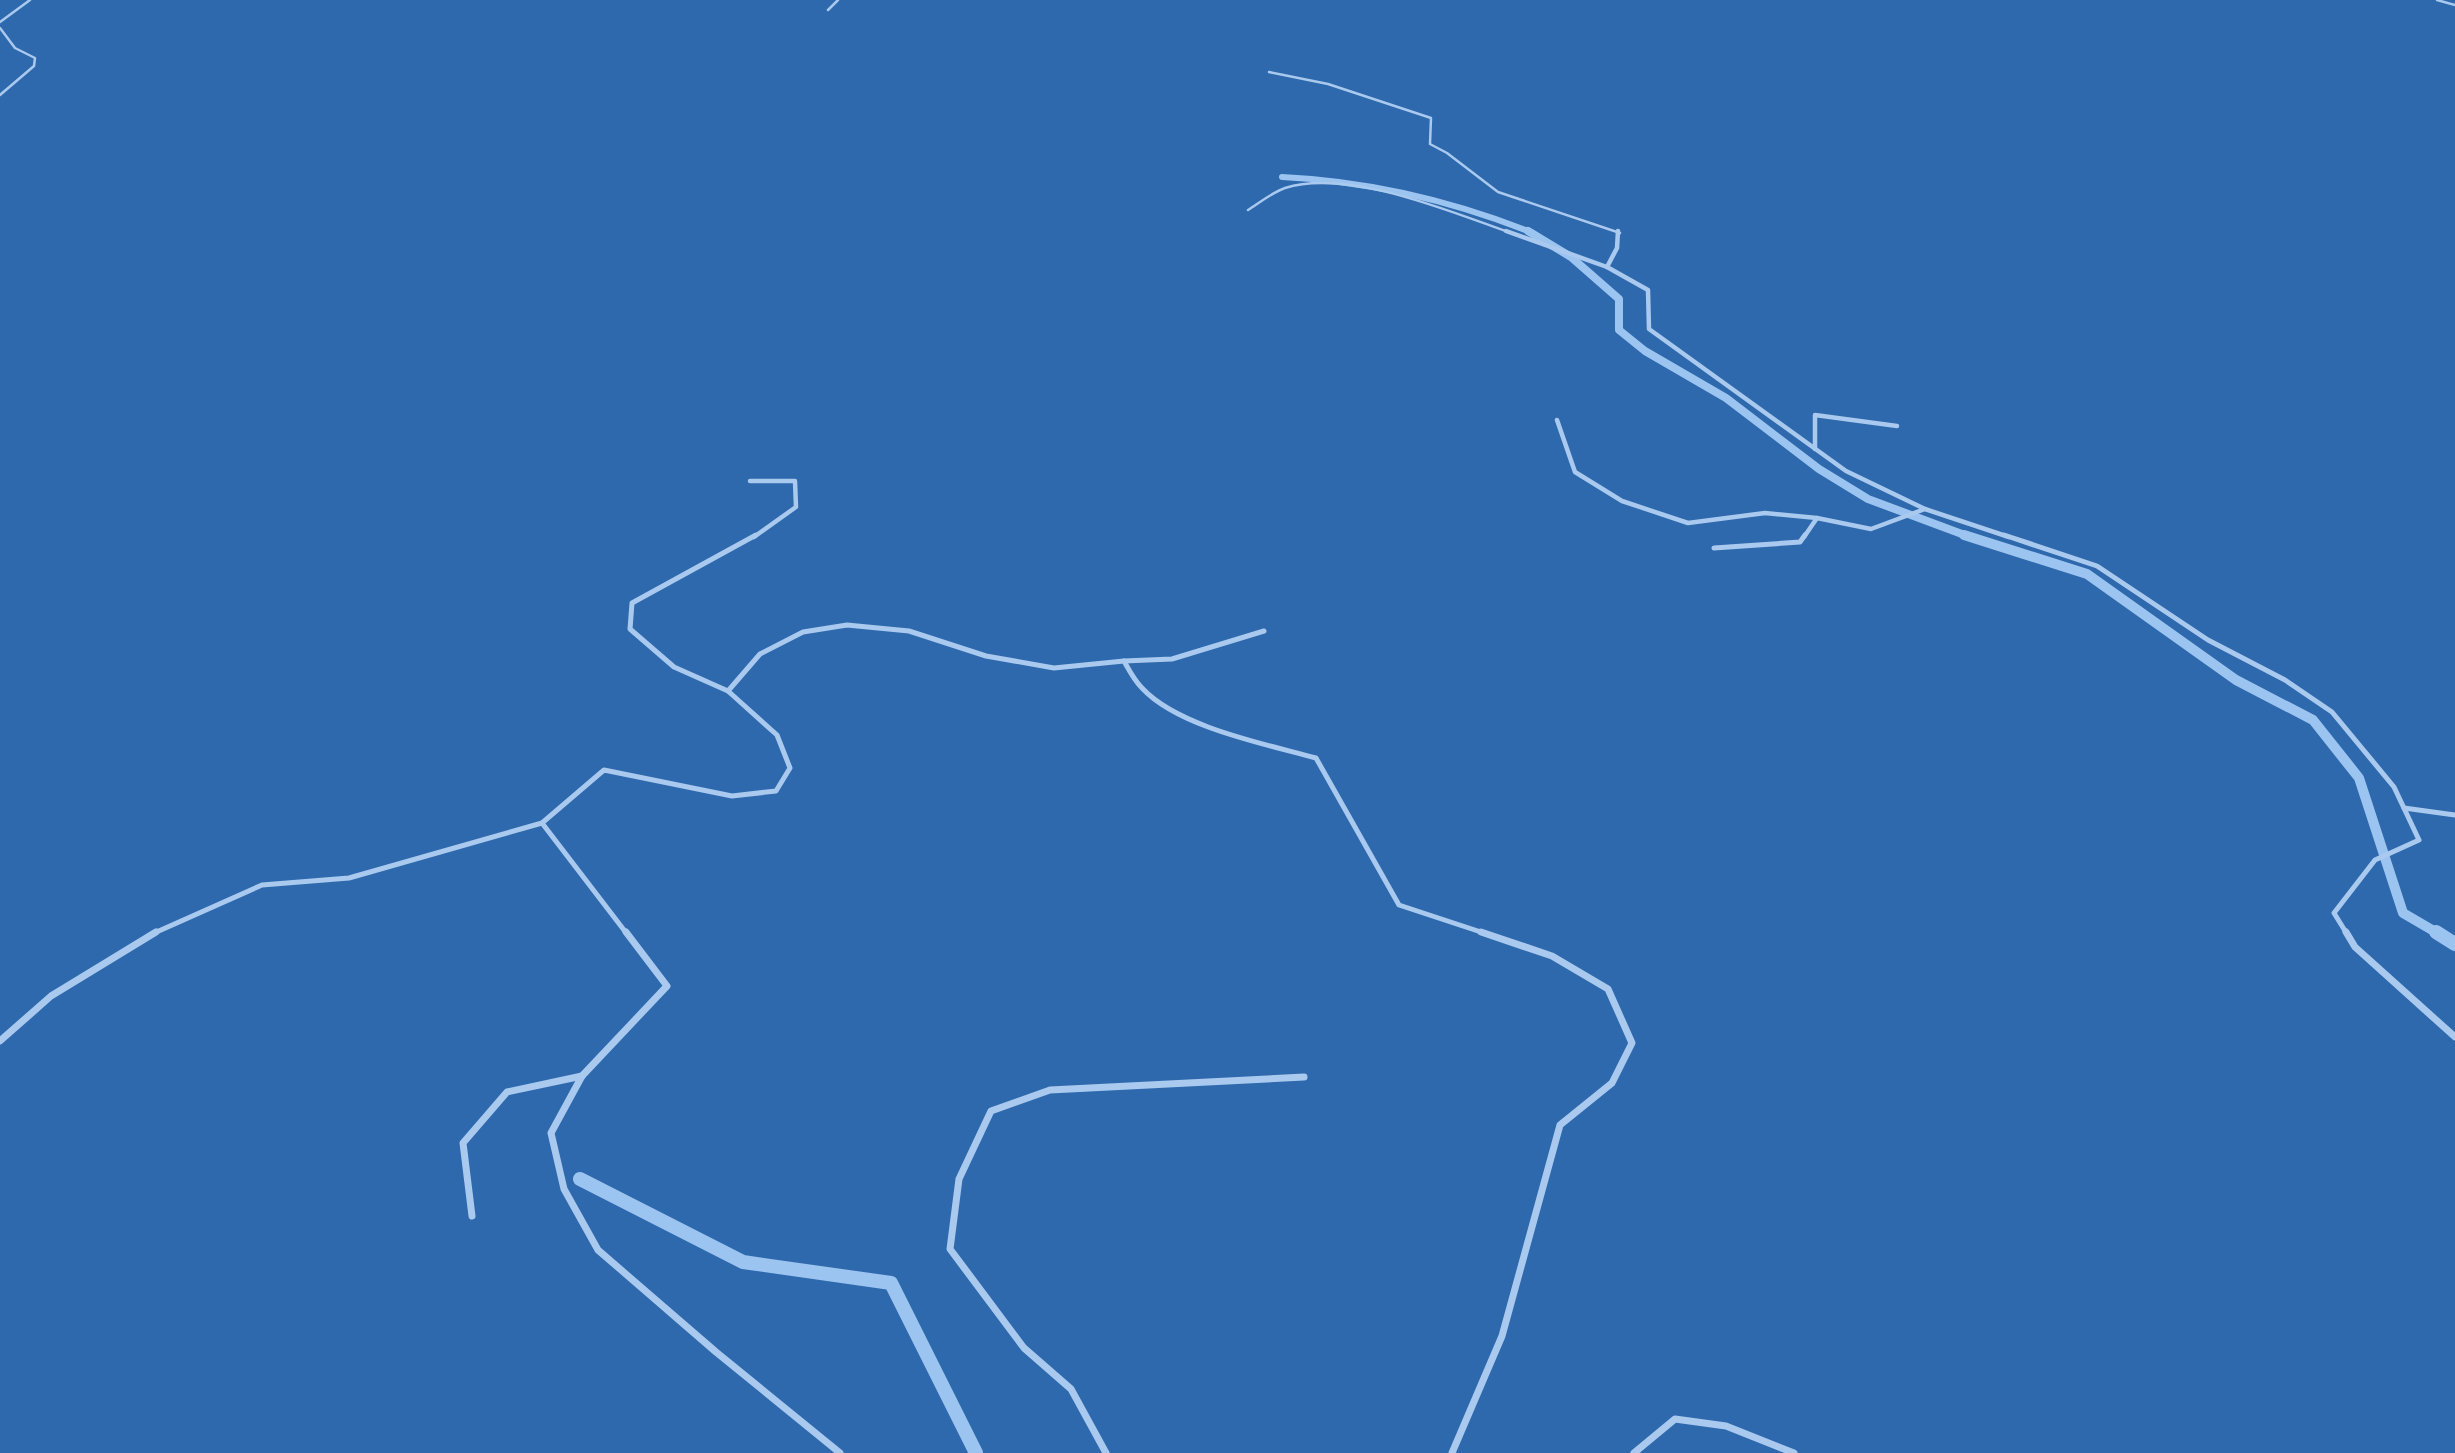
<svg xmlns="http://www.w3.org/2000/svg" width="2455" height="1453" font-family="'Archivo Narrow',sans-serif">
<rect width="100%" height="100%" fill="#1b4f8f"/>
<!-- green -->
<rect fill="#2e69ad" x="0" y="0" width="2455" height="1453"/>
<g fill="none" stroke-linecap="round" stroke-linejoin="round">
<!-- stream-far3 -->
<path stroke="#9cc4f0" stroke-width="6" d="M1282 177C1368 181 1453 201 1533 233"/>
<!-- stream-far2 -->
<path stroke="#9cc4f0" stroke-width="8" d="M1528 231 1571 257 1619 299V330L1645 351 1726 398 1819 469 1868 499 1970 537"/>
<!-- stream-far1 -->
<path stroke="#9cc4f0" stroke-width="10" d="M1964 535 2087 574 2236 680 2313 720 2359 778 2403 913 2439 934"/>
<!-- stream -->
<g stroke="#9cc4f0" stroke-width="14">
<path d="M2436 932 2455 944"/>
<path d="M580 1179 743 1262 891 1283 976 1453"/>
</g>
<!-- service-far3 -->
<g stroke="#a9c9ee" stroke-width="2.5">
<path d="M2437 0 2455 5"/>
<path d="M828 10 838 0"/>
<path d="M0 22 30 0"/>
<path d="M0 28 15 48 35 58 34 66 0 95"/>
<path d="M1269 72 1328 84 1431 118 1430 144 1447 153 1498 192 1620 233"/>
<path d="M1248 210C1259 203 1273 192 1285 188 1348 168 1451 212 1511 233"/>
</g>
<!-- service-far2 -->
<g stroke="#a9c9ee" stroke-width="4.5">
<path d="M1506 231 1607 267"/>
<path d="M1618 231 1617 248 1607 267 1648 290 1649 329 1846 471 1925 509"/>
<path d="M1557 420 1575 472 1622 501 1688 523 1765 513 1817 518 1871 529 1925 509 2009 537"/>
<path d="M1815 449V415L1897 426"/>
<path d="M750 481H795L796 507 754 537"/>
<path d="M1804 537 1817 518"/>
</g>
<!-- service-far1 -->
<g stroke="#a9c9ee" stroke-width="5">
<path d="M2004 535 2097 566 2208 640 2285 680 2332 712 2394 787 2419 840 2375 860 2334 913 2347 934"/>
<path d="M1714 548 1800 542 1805 535"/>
<path d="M1124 661 1172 659 1264 631"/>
<path d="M728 691 760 654 803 632 847 625 909 631 986 656 1054 668 1124 661C1129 670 1134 680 1142 688 1178 727 1265 744 1316 758L1399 905 1487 934"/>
<path d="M2404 808 2455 815"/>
<path d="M152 934 262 885 349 878 542 823"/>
<path d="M627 934 542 823 604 770 732 796 776 791 790 768 777 735 728 691 674 667 630 629 632 603 756 535"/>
</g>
<!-- service -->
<g stroke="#a9c9ee" stroke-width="7">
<path d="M626 932 667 986 582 1076 551 1133 564 1189 598 1250 716 1352 840 1453"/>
<path d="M2346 932 2355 947 2455 1037"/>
<path d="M0 1041 51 996 156 932"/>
<path d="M472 1216 463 1143 507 1092 582 1076"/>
<path d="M1106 1453 1071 1389 1024 1348 950 1249 959 1179 991 1111 1050 1090 1304 1077"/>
<path d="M1452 1453 1502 1336 1560 1125 1612 1083 1632 1043 1608 989 1552 956 1481 932"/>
<path d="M1634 1453 1675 1419 1726 1426 1794 1453"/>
</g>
</g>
</svg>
